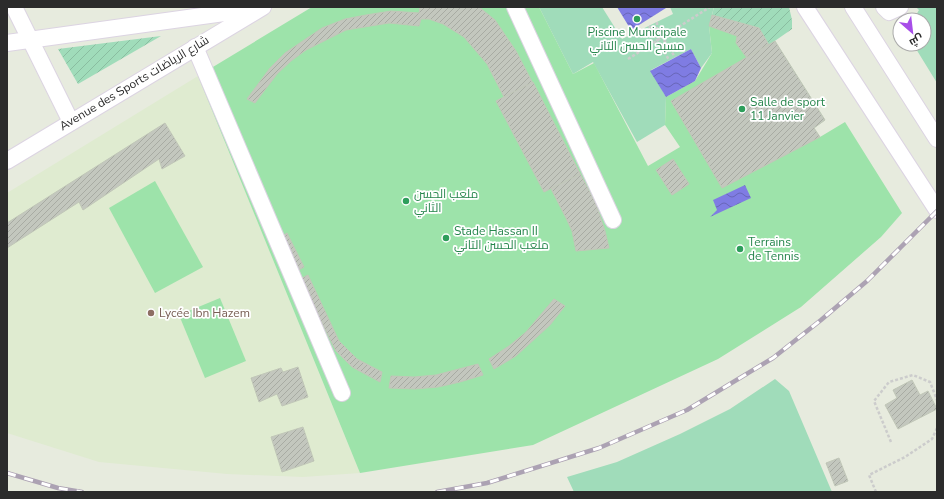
<svg xmlns="http://www.w3.org/2000/svg" width="944" height="499" font-family="'Nunito Sans',Cairo,sans-serif">
<defs>
<pattern id="garden-furrows" width="10" height="10" patternUnits="userSpaceOnUse"><rect width="10" height="10" fill="#a0dcba"/><path d="M-1 1l2-2M0 10L10 0M9 11l2-2" fill="none" stroke="#8abda0"/></pattern>
<pattern id="water-waves" width="16" height="10" patternUnits="userSpaceOnUse"><rect width="16" height="10" fill="#7f7ce3"/><path d="M0 5q4-4 8 0t8 0" fill="none" stroke="#6866b8"/></pattern>
<pattern id="building-hatch" width="6" height="6" patternUnits="userSpaceOnUse"><rect width="6" height="6" fill="#c3c7be"/><path d="M-1 1l2-2M0 6l6-6M5 7l2-2" fill="none" stroke="#a8aba3"/></pattern>
</defs>
<rect width="100%" height="100%" fill="#e7ebde"/>
<!-- education -->
<path fill="#dfebd0" d="M198 76 360 473 303 477 227 474 99 462 7 433V193Z"/>
<!-- park -->
<g fill="#a0dcba">
<path d="M539 7H602L622 39 673 14 670 7H714L709 26 712 53 701 68 691 49 651 70 666 97 665 125 637 142 593 62 573 74Z"/>
<path d="M916 7H937V83L913 44H924V20H913L919 10Z"/>
<path d="M775 379 789 391 832 492H574L567 477 617 462 680 434 730 409Z"/>
</g>
<!-- garden -->
<g fill="url(#garden-furrows)">
<path d="M714 7H789L792 20V29L769 45 759 28 712 15Z"/>
<path d="M161 36 78 84 58 49Z"/>
</g>
<!-- pitch -->
<g fill="#9de3aa">
<path d="M312 7H539L573 74 594 63 648 166 680 147 665 125 666 97 695 81 712 53 709 26 712 15 759 28 769 45 775 41 825 120 814 128 820 137 845 122 902 213 881 237 801 307 718 359 533 445 360 473 198 76Z"/>
<path d="M155 181 203 267 155 293 109 208Z"/>
<path d="M220 298 246 361 205 378 179 315Z"/>
</g>
<!-- water -->
<g fill="url(#water-waves)">
<path d="M617 7H666V8L631 30Z"/>
<path d="M691 49 701 68 695 81 666 97 650 71Z"/>
<path d="M745 185 751 198 710 217 717 210 713 200Z"/>
</g>
<!-- building -->
<g fill="url(#building-hatch)" stroke="#c1c7b8">
<path d="M420 7H479L495 20 516 51 596 204 605 231 609 248 576 251 572 231 566 218 487 64 464 37 443 24 429 19H421L419 26 389 23 346 30 306 50 291 61 277 74 255 103 247 99 270 68 285 53 322 28 345 19 366 15 391 11 419 13Z"/>
<path d="M712 15 759 28 769 45 747 58 736 43 737 36 709 26Z"/>
<path d="M775 41 825 120 814 128 820 137 722 188 671 101Z"/>
<path d="M533 82 580 174 544 192 496 101Z"/>
<path d="M165 123 185 156 162 169 159 159 83 210 79 202 7 248V223Z"/>
<path d="M673 159 689 184 672 195 656 170Z"/>
<path d="M287 233 304 267 295 272 279 238Z"/>
<path d="M308 275 339 341 357 359 382 372 380 382 352 367 336 351 300 279Z"/>
<path d="M554 299 565 306 550 325 516 356 494 369 489 359 509 346 526 332Z"/>
<path d="M478 364 483 375 460 382 438 387 415 389 389 388 391 376 414 377 436 375Z"/>
<path d="M298 367 308 397 282 406 277 394 259 402 251 378 281 368 283 372Z"/>
<path d="M912 380 920 395 928 391 937 409 898 429 885 405 897 398 893 390Z"/>
<path d="M303 427 314 461 282 472 271 437Z"/>
<path d="M839 458 848 481 835 486 826 463Z"/>
</g>
<g fill="none" stroke-linecap="round" stroke-linejoin="round">
<defs>
<g id="minor">
<path d="M14 7 71 122"/>
<path d="M515 7 613 220"/>
<path d="M805 7 937 210"/>
<path d="M853 7 937 139"/>
<path d="M884 7 889 12 900 7"/>
<path d="M7 43 253 9"/>
<path d="M195 47 342 393"/>
<path d="M7 161 263 7"/>
</g>
</defs>
<!-- minor casing -->
<use href="#minor" stroke="#dcd4e2" stroke-width="18"/>
<!-- path -->
<g stroke="#ccc" stroke-width="2.5" stroke-dasharray="3 2" stroke-linecap="butt">
<path d="M657 22V29L675 57"/>
<path d="M649 26 669 60"/>
<path d="M628 59 710 7"/>
<path d="M891 442 874 401 889 382 913 375 930 382 937 400"/>
<path d="M876 492 869 475 905 457 932 439 937 428"/>
</g>
<!-- minor -->
<use href="#minor" stroke="#fff" stroke-width="16"/>
<defs>
<g id="rail">
<path d="M7 473 58 488 82 492"/>
<path d="M437 492 487 483 599 448 687 410 773 358 821 320 867 281 937 211"/>
</g>
</defs>
<!-- rail casing -->
<use href="#rail" stroke="#aca2b3" stroke-width="4.5"/>
<!-- rail -->
<use href="#rail" stroke="#fff" stroke-width="3" stroke-dasharray="9" stroke-linecap="butt"/>
</g>
<!-- markers -->
<g fill="#2e9e5b" stroke="#fff" stroke-width="1.5">
<circle cx="637" cy="19" r="4"/>
<circle cx="742" cy="109" r="4"/>
<circle cx="406" cy="201" r="4"/>
<circle cx="446" cy="238" r="4"/>
<circle cx="740" cy="249" r="4"/>
</g>
<circle fill="#8d6e63" stroke="#fff" stroke-width="1.5" cx="151" cy="313" r="4"/>
<g text-anchor="middle" dominant-baseline="central" stroke-width="3.5" stroke-linejoin="round" paint-order="stroke">
<!-- leisure labels -->
<g font-size="12" fill="#27864d" stroke="#fff" text-anchor="start">
<text x="637" y="32" text-anchor="middle">Piscine Municipale<tspan x="637" dy="14">مسبح الحسن التاني</tspan></text>
<text x="750" y="102">Salle de sport<tspan x="750" dy="14">11 Janvier</tspan></text>
<text x="414" y="194">ملعب الحسن<tspan x="414" dy="14">الثاني</tspan></text>
<text x="454" y="231">Stade Hassan II<tspan x="454" dy="14">ملعب الحسن التاني</tspan></text>
<text x="748" y="242">Terrains<tspan x="748" dy="14">de Tennis</tspan></text>
</g>
<!-- street labels -->
<g font-size="12" fill="#2b2b2b" stroke="#fff">
<text transform="translate(134 83) rotate(-31)">Avenue des Sports شارع الرياضات</text>
</g>
<!-- education labels -->
<g font-size="12" fill="#785e54" stroke="#fff" text-anchor="start">
<text x="159" y="313">Lycée Ibn Hazem</text>
</g>
</g>
<!-- border -->
<rect width="944" height="499" fill="none" stroke="#2b2b2b" stroke-width="16"/>
<!-- north arrow -->
<g transform="translate(912 32) rotate(152)"><circle r="19" fill="#ffffff" stroke="#aaaaaa"/>
<path d="M0-3L7 15L0 10L-7 15Z" fill="#a74ee8"/>
<text y="-6" font-size="11" font-weight="bold" text-anchor="middle" fill="#2b2b2b">ش</text>
</g>
</svg>
